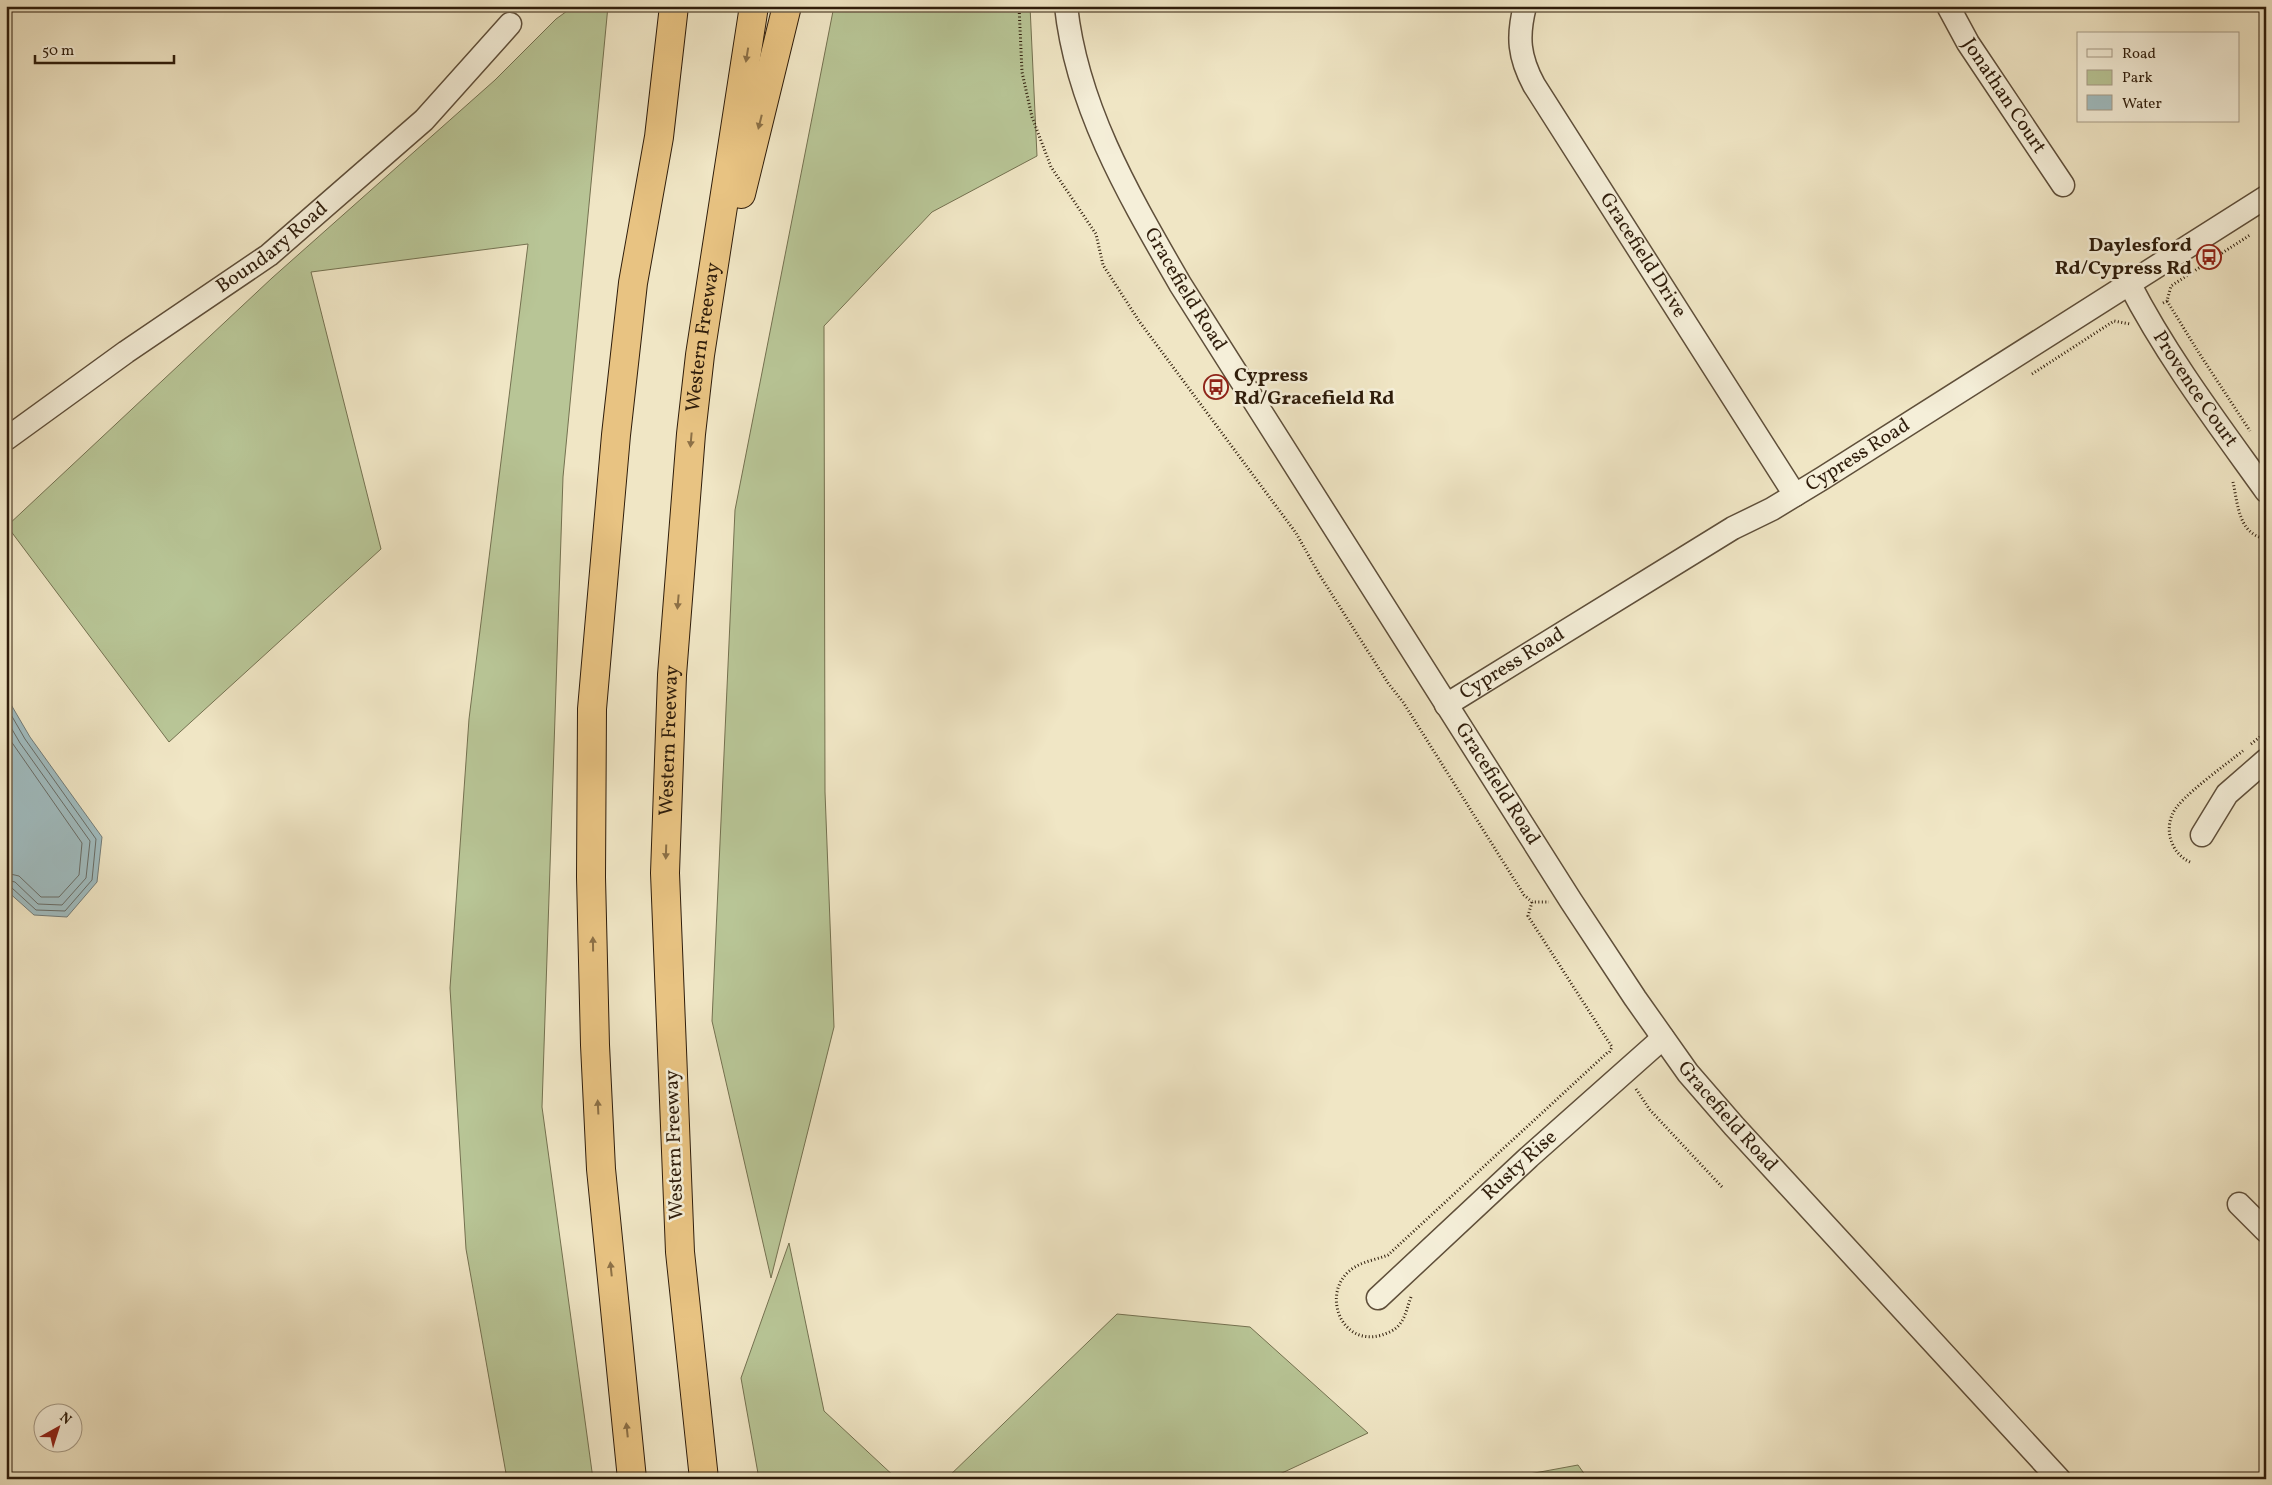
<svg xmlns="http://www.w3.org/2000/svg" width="2272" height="1485" font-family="Vollkorn,serif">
<rect width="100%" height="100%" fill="#f0e6c5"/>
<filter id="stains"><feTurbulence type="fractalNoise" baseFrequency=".004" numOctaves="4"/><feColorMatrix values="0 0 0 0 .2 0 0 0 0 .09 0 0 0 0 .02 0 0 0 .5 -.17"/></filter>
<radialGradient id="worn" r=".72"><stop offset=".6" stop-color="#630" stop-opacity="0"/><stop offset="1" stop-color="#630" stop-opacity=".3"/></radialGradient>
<!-- green -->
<g fill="#b8c596" stroke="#747150">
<path d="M574 6H608L563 477 542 1107 593 1479H507L466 1249 450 988 469 719 528 244 311 272 381 549 169 742 7 526 272 278 495 80 556 19Z"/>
<path d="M834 6H1030L1037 156 932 212 824 326 825 792 834 1027 771 1278 712 1021 735 510Z"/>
<path d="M789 1243 824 1411 897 1479H759L741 1378Z"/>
<path d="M1117 1314 1250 1327 1368 1433 1269 1479H946Z"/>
<path d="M1578 1465 1588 1479H1502Z"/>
</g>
<!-- water -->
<path fill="#a0bcc0" stroke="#737c78" d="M6 696 30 737 102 837 97 882 67 917 34 915 6 890Z"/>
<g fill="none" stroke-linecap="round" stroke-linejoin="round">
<!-- shore -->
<g stroke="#686c66" stroke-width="1">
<path d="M6 706 25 739 96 839 92 880 65 911 36 910 12 888 6 886"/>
<path d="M6 719 20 743 90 841 86 878 62 905 38 904 15 882 6 880"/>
<path d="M6 734 82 843 79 875 59 897H41L19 876 6 873"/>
</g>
<defs>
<g id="minor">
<path id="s1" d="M1066 6C1077 108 1130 197 1180 284L1571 901 1635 998 1688 1073 1734 1126 2059 1479"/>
<path id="s2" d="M1525 6C1517 37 1519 57 1534 85L1795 495"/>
<path id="s3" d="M1948 6 1968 43 2063 185"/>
<path id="s4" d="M2129 283C2167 357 2218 424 2266 491"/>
<path id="s5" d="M6 439 126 352 269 255 424 120 510 24"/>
<path id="s6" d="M1446 705 1733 528 1772 509 1823 478 2266 197"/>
<path d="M2202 835 2227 794 2266 760"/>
<path d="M2239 1204 2266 1231"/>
<path id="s7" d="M1378 1298 1529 1157 1663 1038"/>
</g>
<g id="highway">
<path d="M741 194 787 6"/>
<path d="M632 1479 601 1169 595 1045 591 877 592 709 616 435 633 283 659 137 674 6"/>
<path id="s8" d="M704 1479 680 1252 665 873 672 675 691 434 700 355 754 6"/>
</g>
</defs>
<!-- minor casing -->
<use href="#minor" stroke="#5f4f3a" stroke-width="25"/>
<!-- highway casing -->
<use href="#highway" stroke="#2f1d0b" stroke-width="30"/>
<!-- path -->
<g stroke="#2f1d0b" stroke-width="3" stroke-dasharray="1 2.5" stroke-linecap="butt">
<path d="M1019 6 1022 72 1032 117 1051 167 1096 234 1103 265 1139 321 1296 533 1319 574 1388 683 1403 702 1524 895 1532 902H1549"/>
<path d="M2167 301 2199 353 2250 431"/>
<path d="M2163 303 2167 301 2171 286 2250 235"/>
<path d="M2032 374 2114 321 2130 324"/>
<path d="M2233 482C2238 504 2238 534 2266 539"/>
<path d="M2251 744 2266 732"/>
<path d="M2190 862C2181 858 2174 850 2171 840 2168 831 2169 821 2173 813 2180 797 2228 763 2244 750"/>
<path d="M1532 902 1528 916 1612 1047 1609 1053"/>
<path d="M1636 1089 1650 1110 1723 1188"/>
<path d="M1411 1297C1407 1307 1406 1317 1399 1325 1395 1330 1388 1333 1382 1335 1339 1348 1319 1288 1355 1267 1365 1261 1378 1259 1388 1255L1608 1052"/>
</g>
<!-- minor -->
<use href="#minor" stroke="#f5efd9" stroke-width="22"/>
<!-- highway -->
<use href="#highway" stroke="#e8c382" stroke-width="28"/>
</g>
<!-- one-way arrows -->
<defs><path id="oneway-solid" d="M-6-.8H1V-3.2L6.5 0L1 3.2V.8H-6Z" transform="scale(1.25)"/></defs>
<g fill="#8c7046">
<use href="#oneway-solid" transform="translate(747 55) rotate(99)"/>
<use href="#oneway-solid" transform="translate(760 122) rotate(104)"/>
<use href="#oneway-solid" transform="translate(691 440) rotate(95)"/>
<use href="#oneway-solid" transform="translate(678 602) rotate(95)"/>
<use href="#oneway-solid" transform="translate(666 852) rotate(92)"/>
<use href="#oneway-solid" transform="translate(593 944) rotate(-91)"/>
<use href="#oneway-solid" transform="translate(598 1107) rotate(-93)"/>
<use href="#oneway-solid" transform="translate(611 1269) rotate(-96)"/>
<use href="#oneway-solid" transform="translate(627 1430) rotate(-96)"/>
</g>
<!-- icons -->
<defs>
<symbol id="bus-ring" viewBox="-11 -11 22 22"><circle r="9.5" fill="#f5efd9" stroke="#8f2418" stroke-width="1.5"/><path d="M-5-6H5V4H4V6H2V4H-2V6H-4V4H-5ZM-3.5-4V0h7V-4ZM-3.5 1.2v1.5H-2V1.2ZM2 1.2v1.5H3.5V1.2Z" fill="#8f2418"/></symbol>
</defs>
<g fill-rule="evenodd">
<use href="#bus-ring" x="2195" y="243" width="28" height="28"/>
<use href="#bus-ring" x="1202" y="373" width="28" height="28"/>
</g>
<g text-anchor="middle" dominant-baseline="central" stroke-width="5" stroke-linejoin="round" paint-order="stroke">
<!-- street labels -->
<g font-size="20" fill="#2f1d0b" stroke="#f5efd9">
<text stroke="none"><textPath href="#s3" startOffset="106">Jonathan Court</textPath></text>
<text stroke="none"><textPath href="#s5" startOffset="328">Boundary Road</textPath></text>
<text stroke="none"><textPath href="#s2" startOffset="284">Gracefield Drive</textPath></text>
<text stroke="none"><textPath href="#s1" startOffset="310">Gracefield Road</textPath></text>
<text stroke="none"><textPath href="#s8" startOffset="1145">Western Freeway</textPath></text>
<text stroke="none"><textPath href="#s4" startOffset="125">Provence Court</textPath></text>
<text stroke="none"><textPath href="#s6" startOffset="482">Cypress Road</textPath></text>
<text stroke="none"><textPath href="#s6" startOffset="78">Cypress Road</textPath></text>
<text stroke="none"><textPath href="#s8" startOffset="740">Western Freeway</textPath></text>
<text stroke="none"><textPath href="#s1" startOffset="895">Gracefield Road</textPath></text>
<text stroke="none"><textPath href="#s1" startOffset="1300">Gracefield Road</textPath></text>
<text transform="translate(675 1145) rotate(-92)">Western Freeway</text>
<text stroke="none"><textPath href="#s7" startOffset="194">Rusty Rise</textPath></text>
</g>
<!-- poi labels -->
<g font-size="20" font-weight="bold" fill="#2f1d0b" stroke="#f5efd9" text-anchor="end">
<text x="2192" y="246">Daylesford<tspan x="2192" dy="23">Rd/Cypress Rd</tspan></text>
<text x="1234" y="376" text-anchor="start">Cypress<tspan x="1234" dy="23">Rd/Gracefield Rd</tspan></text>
</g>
</g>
<!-- margin -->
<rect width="2272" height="1485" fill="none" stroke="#f0e6c5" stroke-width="25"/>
<rect x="8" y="8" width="2257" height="1470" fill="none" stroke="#2f1d0b" stroke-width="2.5"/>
<rect x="12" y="12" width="2247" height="1460" fill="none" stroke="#2f1d0b"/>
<!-- legend -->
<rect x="2077" y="32" width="162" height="90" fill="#f5efd9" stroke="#a69b87"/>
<rect x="2087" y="49" width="25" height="8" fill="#f5efd9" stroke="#a69b87"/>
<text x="2122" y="58" font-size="15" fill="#2f1d0b">Road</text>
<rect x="2087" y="70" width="25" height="15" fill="#b8c596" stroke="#a69b87"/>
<text x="2122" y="82" font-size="15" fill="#2f1d0b">Park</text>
<rect x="2087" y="95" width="25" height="15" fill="#a0bcc0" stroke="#a69b87"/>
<text x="2122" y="108" font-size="15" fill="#2f1d0b">Water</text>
<!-- north arrow -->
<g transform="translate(58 1428) rotate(39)"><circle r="24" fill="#f5efd9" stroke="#a69b87"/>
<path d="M0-4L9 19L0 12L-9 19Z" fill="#8f2418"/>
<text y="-8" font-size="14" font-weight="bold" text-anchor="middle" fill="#2f1d0b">N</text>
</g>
<!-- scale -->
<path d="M35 55v8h139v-8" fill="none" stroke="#2f1d0b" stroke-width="2.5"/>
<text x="42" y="55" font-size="15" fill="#2f1d0b" stroke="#f5efd9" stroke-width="4" paint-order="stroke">50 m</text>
<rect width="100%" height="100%" filter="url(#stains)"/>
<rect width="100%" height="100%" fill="url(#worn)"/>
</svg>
